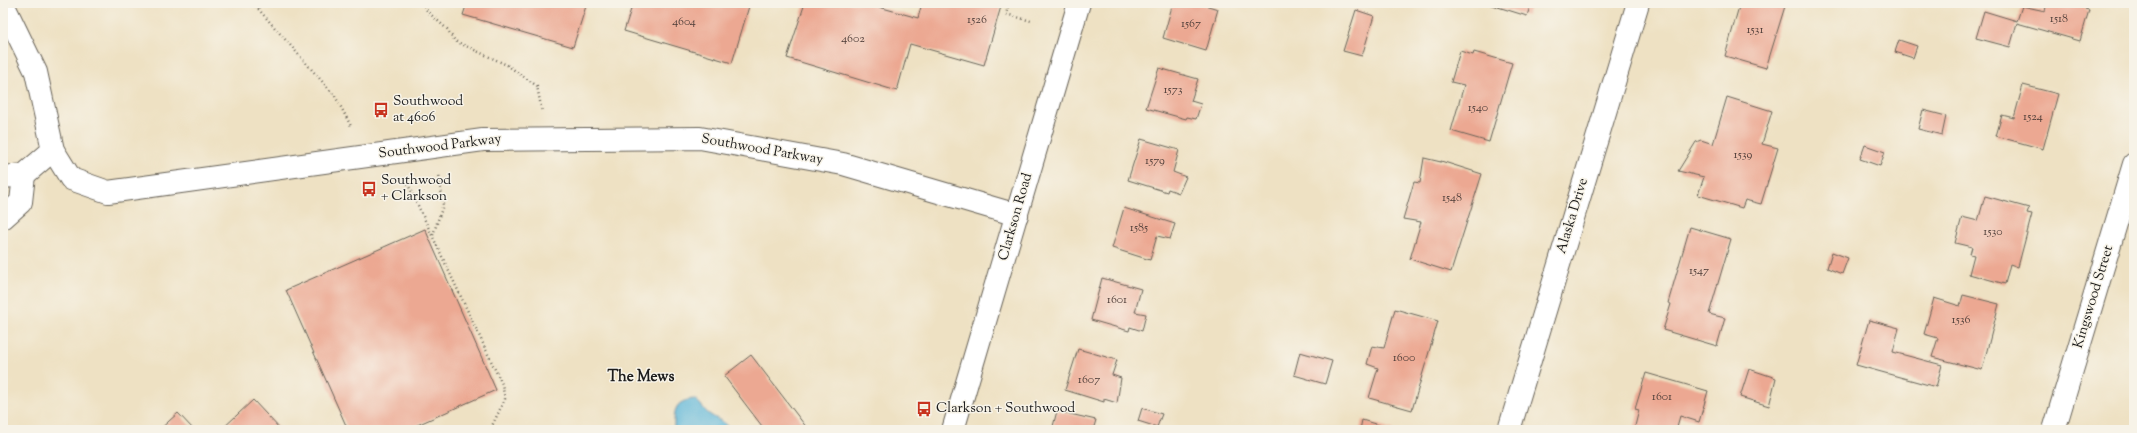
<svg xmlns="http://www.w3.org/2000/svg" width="2137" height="433" font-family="'Sorts Mill Goudy',serif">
<rect width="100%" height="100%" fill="#f7f3e8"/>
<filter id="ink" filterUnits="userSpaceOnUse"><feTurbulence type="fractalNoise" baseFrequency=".025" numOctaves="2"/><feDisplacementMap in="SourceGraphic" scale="8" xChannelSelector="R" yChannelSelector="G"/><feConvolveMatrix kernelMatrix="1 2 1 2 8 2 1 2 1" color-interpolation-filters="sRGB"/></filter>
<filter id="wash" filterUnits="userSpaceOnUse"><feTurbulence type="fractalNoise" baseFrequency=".012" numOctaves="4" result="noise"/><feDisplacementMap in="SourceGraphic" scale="16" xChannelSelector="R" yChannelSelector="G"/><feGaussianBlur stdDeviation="0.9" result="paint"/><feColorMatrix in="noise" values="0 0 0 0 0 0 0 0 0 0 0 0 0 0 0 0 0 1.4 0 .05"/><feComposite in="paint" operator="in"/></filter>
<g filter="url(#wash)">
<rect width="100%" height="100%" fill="#eee1c3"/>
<!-- water -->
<path fill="#5ab5d8" stroke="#3b687a" d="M694 399C701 403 703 409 708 413 716 420 726 421 731 430H674C674 412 673 401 694 399Z"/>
<g id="blocks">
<!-- building -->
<g fill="#eca892">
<path d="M467 3H587L573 47 463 15Z"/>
<path d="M633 3H750L732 63 624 31Z"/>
<path d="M796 3H865L918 18 922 3H1002L984 65 910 44 897 91 787 58 804 6Z"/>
<path d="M1173 3H1198L1218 9 1206 51 1163 38Z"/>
<path d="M1485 3H1531L1527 16Z"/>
<path d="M1740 3H1786L1766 68 1725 56Z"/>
<path d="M2047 3H2087L2085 9 2089 10 2080 41 2017 23 2010 47 1976 38 1984 11 2017 21 2022 6 2045 11Z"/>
<path d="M1356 10 1374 16 1362 56 1343 51Z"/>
<path d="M1899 40 1917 46 1913 58 1895 52Z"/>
<path d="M1460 51 1473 55 1474 52 1512 63 1489 142 1451 131 1464 85 1451 82Z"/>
<path d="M1159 68 1198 79 1191 101 1201 104 1196 119 1187 117 1186 119 1146 108Z"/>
<path d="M2023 85 2058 94 2043 149 1996 136 2002 115 2014 118Z"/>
<path d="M1727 97 1772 111 1762 144 1778 148 1761 204 1745 200 1742 208 1698 195 1704 177 1678 171 1696 142 1701 140 1713 144Z"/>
<path d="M1923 110 1946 116 1942 135 1918 129Z"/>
<path d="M1141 139 1179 150 1173 172 1186 177 1179 193 1168 189 1167 192 1128 180Z"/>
<path d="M1865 145 1885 152 1880 166 1860 159Z"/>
<path d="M1424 158 1441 162V161L1482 174 1451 272 1410 259 1421 222 1403 219 1414 182 1420 183Z"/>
<path d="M1985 196 2029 208 2027 213 2032 214 2018 267 2010 264 2005 284 1969 274 1974 255 1970 254 1972 247 1955 243 1962 217 1978 221Z"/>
<path d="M1124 208 1175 224 1170 239 1157 236 1150 260 1112 248Z"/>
<path d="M1690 227 1731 239 1709 314 1725 318 1717 346 1663 330 1671 304 1668 303Z"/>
<path d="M425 229 496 390 406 430H348L286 290Z"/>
<path d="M1832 252 1848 258 1842 274 1827 268Z"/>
<path d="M1102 278 1141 289 1135 312 1146 314 1142 331 1130 327 1129 331 1091 320Z"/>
<path d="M1963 295 1999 304 1982 370 1932 357 1938 338 1924 334 1934 298 1960 306Z"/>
<path d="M1395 309 1438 321 1412 410 1369 398 1378 368 1367 364 1372 346 1384 348Z"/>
<path d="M1869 320 1899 328 1893 352 1942 365 1936 387 1856 365Z"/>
<path d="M1078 349 1117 360 1112 375 1121 378 1117 403 1104 399V402L1065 390Z"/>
<path d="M1300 352 1332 361 1325 384 1294 375Z"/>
<path d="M751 355 807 428 804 430H765L724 376Z"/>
<path d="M1749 369 1776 378 1769 406 1740 397Z"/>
<path d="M1646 373 1708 391 1699 422 1680 416 1676 430H1634L1639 410 1635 409Z"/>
<path d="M253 400 281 430H221Z"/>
<path d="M1142 408 1162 414 1157 427 1138 421Z"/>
<path d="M1057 411 1096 420 1093 430H1052Z"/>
<path d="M178 413 194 430H159Z"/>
<path d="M1362 420 1395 430H1360Z"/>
</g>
</g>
</g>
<g filter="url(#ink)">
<use href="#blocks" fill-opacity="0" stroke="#666156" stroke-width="1"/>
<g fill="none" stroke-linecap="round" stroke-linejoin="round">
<defs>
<g id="minor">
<path d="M3 4 36 72 53 150 71 179 108 192 483 140 700 138 843 164 1017 215"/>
<path d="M3 177 24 175 53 150"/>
<path d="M3 218 21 202 24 175"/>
<path d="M953 430 1079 3"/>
<path d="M1509 430 1638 3"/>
<path d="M2054 430 2134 164"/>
</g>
</defs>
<!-- minor casing -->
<use href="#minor" stroke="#666156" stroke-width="24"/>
<!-- path -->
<g stroke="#666156" stroke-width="2.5" stroke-dasharray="1 3" stroke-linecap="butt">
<path d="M253 3 335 96 351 126"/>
<path d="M422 3 428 12 447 29 455 41 507 65 537 86 542 112"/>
<path d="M1009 3 1006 14 1031 21"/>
<path d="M406 180 502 384 505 399 490 430"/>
<path d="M433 235 443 205 439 174"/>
</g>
<!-- minor -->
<use href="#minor" stroke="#fff" stroke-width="22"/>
</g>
</g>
<!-- icons -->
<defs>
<symbol id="bus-bare" viewBox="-9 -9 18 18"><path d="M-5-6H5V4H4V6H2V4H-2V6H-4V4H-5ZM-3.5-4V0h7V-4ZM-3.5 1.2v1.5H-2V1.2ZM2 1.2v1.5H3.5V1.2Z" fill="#c8321e" stroke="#f7f3e8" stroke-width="2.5" paint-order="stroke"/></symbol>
</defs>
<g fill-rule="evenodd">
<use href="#bus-bare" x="370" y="99" width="22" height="22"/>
<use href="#bus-bare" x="358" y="178" width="22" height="22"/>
<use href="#bus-bare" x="913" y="398" width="22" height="22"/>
</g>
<g text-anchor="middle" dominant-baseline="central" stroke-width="3" stroke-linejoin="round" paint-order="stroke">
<!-- number labels -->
<g font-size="12" fill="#503f3a">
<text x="2059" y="19">1518</text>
<text x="977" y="20">1526</text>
<text x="684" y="22">4604</text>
<text x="1191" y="24">1567</text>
<text x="1755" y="30">1531</text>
<text x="853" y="39">4602</text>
<text x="1173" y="90">1573</text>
<text x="1478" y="108">1540</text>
<text x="2033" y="117">1524</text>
<text x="1743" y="155">1539</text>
<text x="1155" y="161">1579</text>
<text x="1452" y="198">1548</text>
<text x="1139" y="228">1585</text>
<text x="1993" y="232">1530</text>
<text x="1699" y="271">1547</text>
<text x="1117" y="300">1601</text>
<text x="1961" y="320">1536</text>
<text x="1404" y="358">1600</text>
<text x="1089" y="380">1607</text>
<text x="1662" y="397">1601</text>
</g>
<!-- poi labels -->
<g font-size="14" fill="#1c1c1c" stroke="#f7f3e8" text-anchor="start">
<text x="393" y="102">Southwood<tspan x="393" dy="16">at 4606</tspan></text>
<text x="381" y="181">Southwood<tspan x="381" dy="16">+ Clarkson</tspan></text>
<text x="936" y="409">Clarkson + Southwood</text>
</g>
<!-- street labels -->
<g font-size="14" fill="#1c1c1c" stroke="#f7f3e8">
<text transform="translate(440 147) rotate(-7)">Southwood Parkway</text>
<text transform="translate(762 150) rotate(10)">Southwood Parkway</text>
<text transform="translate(1573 216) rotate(-73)">Alaska Drive</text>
<text transform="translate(1016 217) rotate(-74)">Clarkson Road</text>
<text transform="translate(2094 297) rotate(-73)">Kingswood Street</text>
</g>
<!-- neighbourhood labels -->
<g font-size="15" font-weight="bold" fill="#1c1c1c" stroke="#f7f3e8">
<text x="641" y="377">The Mews</text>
</g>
</g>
<!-- margin -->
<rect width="2137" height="433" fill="none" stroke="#f7f3e8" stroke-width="16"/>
</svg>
